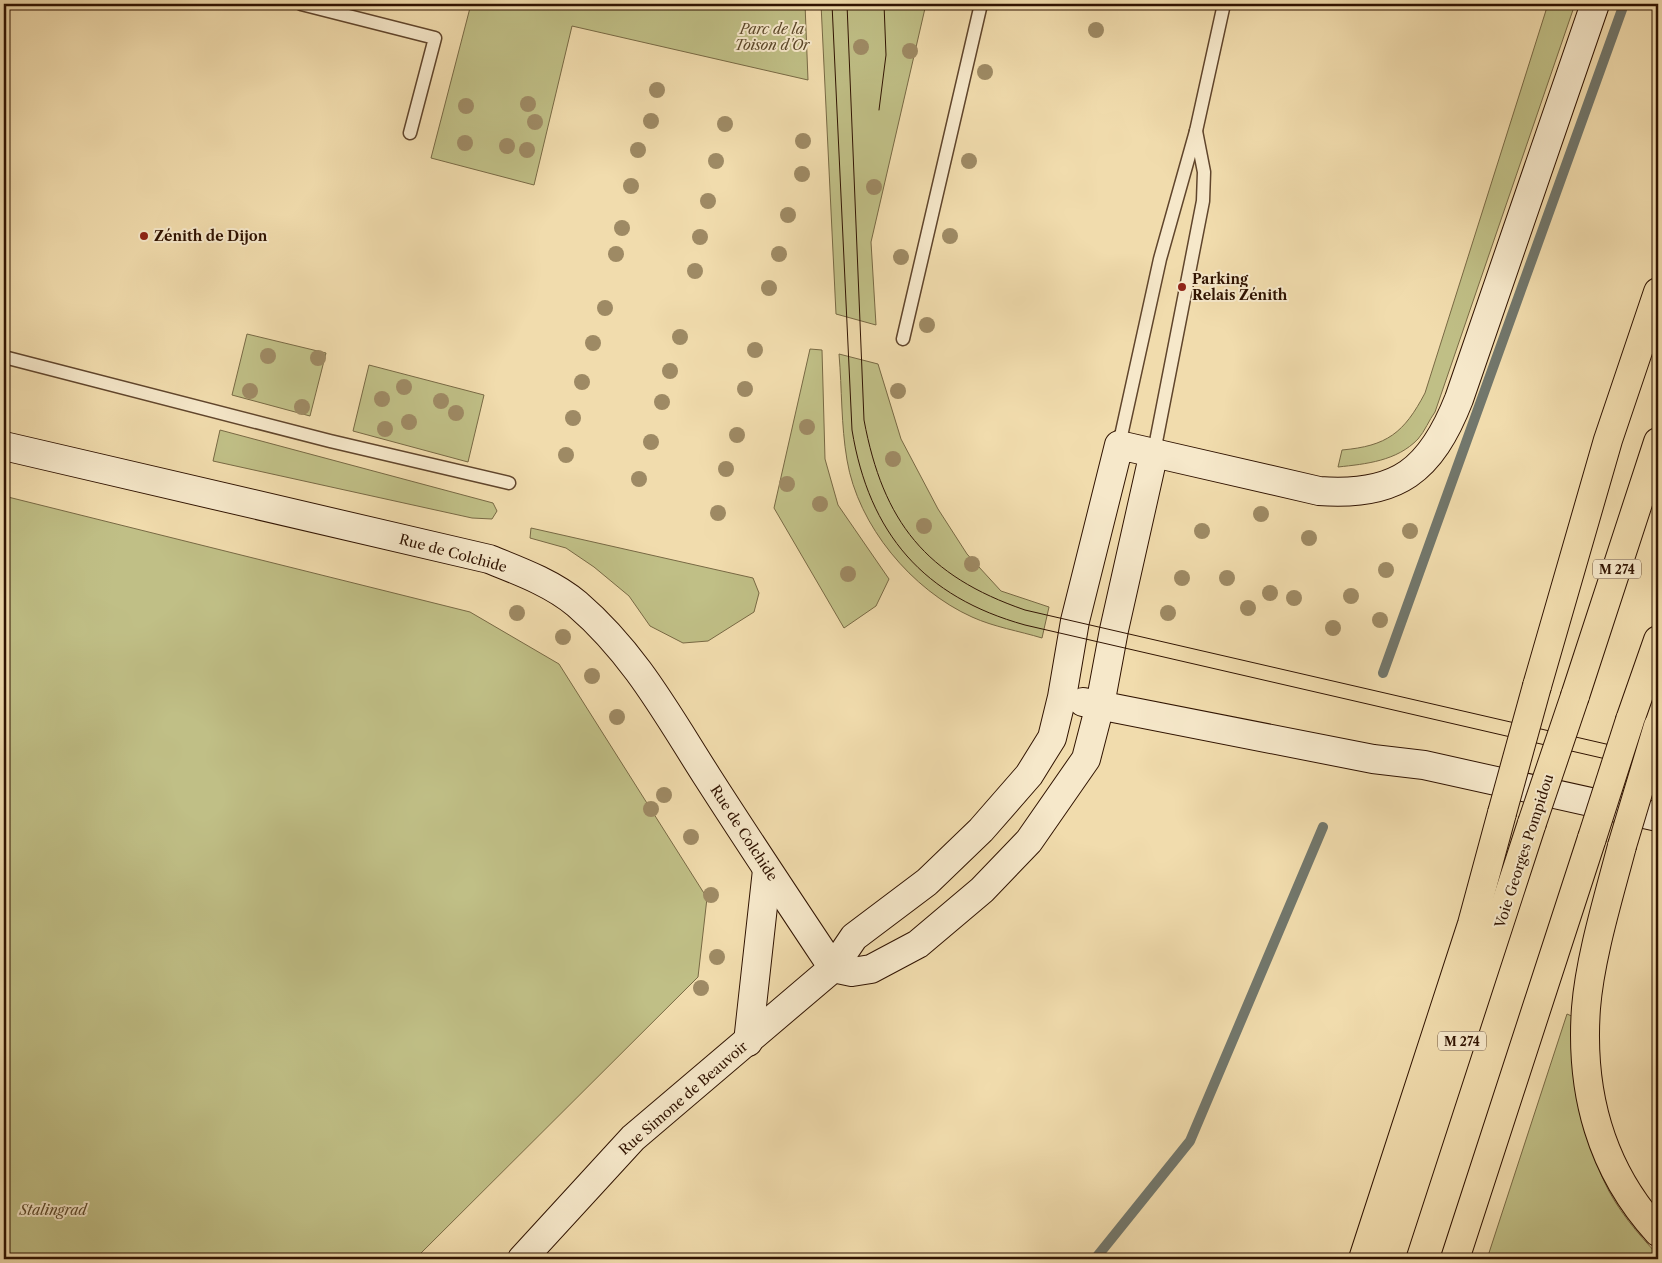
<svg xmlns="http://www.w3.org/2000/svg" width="1662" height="1263" font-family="'Libre Caslon Text',serif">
<rect width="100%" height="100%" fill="#f1dcad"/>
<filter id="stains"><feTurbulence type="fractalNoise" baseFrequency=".004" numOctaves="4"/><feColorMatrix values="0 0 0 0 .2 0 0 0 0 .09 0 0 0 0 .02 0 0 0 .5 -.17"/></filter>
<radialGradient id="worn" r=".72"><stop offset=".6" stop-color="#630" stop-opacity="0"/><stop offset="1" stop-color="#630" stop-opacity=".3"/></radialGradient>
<!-- green -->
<g fill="#c0bf86" stroke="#786944">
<path d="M471 4H805L808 80 572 26 534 185 431 158Z"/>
<path d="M821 4H926L871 242 876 325 836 314Z"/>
<path d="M1548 4H1575L1435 412C1429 420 1425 431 1418 439 1397 461 1366 464 1338 467L1342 450C1387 446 1404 433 1425 393Z"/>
<path d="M247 334 326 353 310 416 232 395Z"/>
<path d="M810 349 822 350 825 459 838 505 889 579 876 606 844 628 774 508Z"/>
<path d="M839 354 878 364 901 439 938 509 967 554 1001 591 1049 607 1042 638C1019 631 994 627 972 617 912 590 858 526 847 460 841 425 842 389 839 354Z"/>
<path d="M369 365 484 395 468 462 353 431Z"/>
<path d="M220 430 493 503 497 511 492 519 472 518 213 461Z"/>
<path d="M4 496 470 612 559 664 707 898 698 977 415 1259H4Z"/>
<path d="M531 528 753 578 759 593 754 612 708 641 683 643 650 626 629 596 594 567 566 548 530 538Z"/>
<path d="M1567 1014 1574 1017C1568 1071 1582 1131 1604 1181 1616 1208 1638 1234 1658 1255V1259H1487Z"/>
</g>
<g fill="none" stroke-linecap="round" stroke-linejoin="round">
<!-- stream -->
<g stroke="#72776c" stroke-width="10">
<path d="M1383 673 1624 4"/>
<path d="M1095 1259 1190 1141 1323 827"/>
</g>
<defs>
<g id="lane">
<path d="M301 4 435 38 410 133"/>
<path d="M903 339 981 4"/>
<path d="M4 357 330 441 509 483"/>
<path d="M1119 445 1160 259 1196 131 1224 4"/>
<path d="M1154 452 1203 201 1204 172 1196 131"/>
</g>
<g id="secondary">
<path d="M4 446 489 559C519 571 552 583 577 604 635 654 667 714 708 778 749 842 791 905 833 968"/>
<path d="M1083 702 1373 759 1424 765 1658 817"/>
<path d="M833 968 852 972 871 969 918 944 982 890 1029 841 1086 759 1100 705 1114 630 1154 452"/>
<path d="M748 1042 767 870"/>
<path d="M522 1259 633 1138 833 968 854 937 927 882 981 830 1029 775 1052 738 1062 697 1075 621 1119 445 1319 491C1398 497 1431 470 1459 399L1595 4"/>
</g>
<g id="highway">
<path d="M1537 686 1608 440 1658 292"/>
<path d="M1575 696 1658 442"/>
<path d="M1630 720 1658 640"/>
<path d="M1622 846C1609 896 1590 957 1586 1008 1580 1092 1601 1170 1658 1232"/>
<path d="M1363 1259 1472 924 1502 813"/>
<path d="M1390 1259 1532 823"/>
<path d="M1455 1259 1592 838"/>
</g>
</defs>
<!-- lane casing -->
<use href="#lane" stroke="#60452c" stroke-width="15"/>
<!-- secondary casing -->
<use href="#secondary" stroke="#301301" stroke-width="30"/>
<!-- highway casing -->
<use href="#highway" stroke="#301301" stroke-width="30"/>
<!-- lane -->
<use href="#lane" stroke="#f6e8ca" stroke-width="12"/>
<!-- secondary -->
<use href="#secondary" stroke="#f6e8ca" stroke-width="28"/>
<!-- highway -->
<use href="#highway" stroke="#f1dcad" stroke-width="28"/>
<!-- tram -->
<g stroke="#301301" stroke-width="1">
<path d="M832 4 852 430C869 534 924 597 1025 625L1658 771"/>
<path d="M847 4 864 420C883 522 926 576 1025 610L1658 756"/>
<path d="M879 110 886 55 884 4"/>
</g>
<defs>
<g id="highway-bridge">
<path d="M1502 813 1537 686"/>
<path d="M1532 823 1575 696"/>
<path d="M1592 838 1630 720"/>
<path d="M1622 846 1658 726"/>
</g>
</defs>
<!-- highway-bridge casing -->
<use href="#highway-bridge" stroke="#301301" stroke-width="30" stroke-linecap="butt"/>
<!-- highway-bridge -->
<use href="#highway-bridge" stroke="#f1dcad" stroke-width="28"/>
</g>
<!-- trees -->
<g fill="#9e8a64">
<circle cx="1096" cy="30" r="8"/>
<circle cx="861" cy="47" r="8"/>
<circle cx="910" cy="51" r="8"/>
<circle cx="985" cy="72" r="8"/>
<circle cx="657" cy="90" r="8"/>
<circle cx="528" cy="104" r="8"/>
<circle cx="466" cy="106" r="8"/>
<circle cx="651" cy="121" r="8"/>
<circle cx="535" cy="122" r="8"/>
<circle cx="725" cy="124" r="8"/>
<circle cx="803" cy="141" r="8"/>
<circle cx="465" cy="143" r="8"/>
<circle cx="507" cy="146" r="8"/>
<circle cx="527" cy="150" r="8"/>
<circle cx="638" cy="150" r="8"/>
<circle cx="716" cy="161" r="8"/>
<circle cx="969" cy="161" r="8"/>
<circle cx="802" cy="174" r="8"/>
<circle cx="631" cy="186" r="8"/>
<circle cx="874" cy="187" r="8"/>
<circle cx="708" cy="201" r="8"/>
<circle cx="788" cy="215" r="8"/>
<circle cx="622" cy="228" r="8"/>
<circle cx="950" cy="236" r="8"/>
<circle cx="700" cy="237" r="8"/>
<circle cx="616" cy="254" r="8"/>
<circle cx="779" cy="254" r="8"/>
<circle cx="901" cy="257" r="8"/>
<circle cx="695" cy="271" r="8"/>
<circle cx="769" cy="288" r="8"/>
<circle cx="605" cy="308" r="8"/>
<circle cx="927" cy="325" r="8"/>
<circle cx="680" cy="337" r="8"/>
<circle cx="593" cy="343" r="8"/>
<circle cx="755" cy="350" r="8"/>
<circle cx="268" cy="356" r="8"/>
<circle cx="318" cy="358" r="8"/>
<circle cx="670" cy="371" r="8"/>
<circle cx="582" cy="382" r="8"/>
<circle cx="404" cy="387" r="8"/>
<circle cx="745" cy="389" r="8"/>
<circle cx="250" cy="391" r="8"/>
<circle cx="898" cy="391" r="8"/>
<circle cx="382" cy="399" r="8"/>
<circle cx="441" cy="401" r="8"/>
<circle cx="662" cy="402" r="8"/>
<circle cx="302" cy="407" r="8"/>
<circle cx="456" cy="413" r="8"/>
<circle cx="573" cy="418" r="8"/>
<circle cx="409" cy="422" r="8"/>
<circle cx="807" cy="427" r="8"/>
<circle cx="385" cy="429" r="8"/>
<circle cx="737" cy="435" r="8"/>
<circle cx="651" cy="442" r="8"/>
<circle cx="566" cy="455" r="8"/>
<circle cx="893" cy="459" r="8"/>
<circle cx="726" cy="469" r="8"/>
<circle cx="639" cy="479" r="8"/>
<circle cx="787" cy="484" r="8"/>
<circle cx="820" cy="504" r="8"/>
<circle cx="718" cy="513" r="8"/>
<circle cx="1261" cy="514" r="8"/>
<circle cx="924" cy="526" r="8"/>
<circle cx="1202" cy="531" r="8"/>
<circle cx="1410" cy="531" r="8"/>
<circle cx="1309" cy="538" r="8"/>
<circle cx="972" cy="564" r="8"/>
<circle cx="1386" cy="570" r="8"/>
<circle cx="848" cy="574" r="8"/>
<circle cx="1182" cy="578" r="8"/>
<circle cx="1227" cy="578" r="8"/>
<circle cx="1270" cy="593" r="8"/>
<circle cx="1351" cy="596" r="8"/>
<circle cx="1294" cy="598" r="8"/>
<circle cx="1248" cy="608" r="8"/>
<circle cx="517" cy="613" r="8"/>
<circle cx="1168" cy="613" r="8"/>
<circle cx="1380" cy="620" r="8"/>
<circle cx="1333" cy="628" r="8"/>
<circle cx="563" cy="637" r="8"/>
<circle cx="592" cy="676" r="8"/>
<circle cx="617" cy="717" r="8"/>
<circle cx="664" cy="795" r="8"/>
<circle cx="651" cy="809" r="8"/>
<circle cx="691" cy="837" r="8"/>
<circle cx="711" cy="895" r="8"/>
<circle cx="717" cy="957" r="8"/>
<circle cx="701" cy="988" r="8"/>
</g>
<!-- markers -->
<g fill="#8f2418" stroke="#f6e8ca" stroke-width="2">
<circle cx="144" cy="236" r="5"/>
<circle cx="1182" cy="287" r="5"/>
</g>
<g text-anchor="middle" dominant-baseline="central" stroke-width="4" stroke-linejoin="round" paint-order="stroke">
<!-- shield labels -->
<g fill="#f6e8ca" stroke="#6b533d" stroke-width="1">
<rect x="1593" y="559.5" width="48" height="19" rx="4"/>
<rect x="1438" y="1031.5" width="48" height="19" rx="4"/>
</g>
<g font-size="12" font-weight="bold" fill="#301301">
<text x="1617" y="569">M 274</text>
<text x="1462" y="1041">M 274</text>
</g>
<!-- park labels -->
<g font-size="14" font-style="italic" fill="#5b4729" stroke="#f6e8ca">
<text x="772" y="29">Parc de la<tspan x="772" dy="16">Toison d'Or</tspan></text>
<text x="53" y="1210">Stalingrad</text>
</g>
<!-- poi labels -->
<g font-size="14" font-weight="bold" fill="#301301" stroke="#f6e8ca" text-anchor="start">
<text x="154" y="236">Zénith de Dijon</text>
<text x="1192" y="279">Parking<tspan x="1192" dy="16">Relais Zénith</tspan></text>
</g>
<!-- street labels -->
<g font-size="14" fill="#301301" stroke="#f6e8ca">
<text transform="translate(453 553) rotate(15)">Rue de Colchide</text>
<text transform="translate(744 833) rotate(57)">Rue de Colchide</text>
<text transform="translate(1524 851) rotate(-72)">Voie Georges Pompidou</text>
<text transform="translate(683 1098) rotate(-41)">Rue Simone de Beauvoir</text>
</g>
</g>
<!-- margin -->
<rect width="1662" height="1263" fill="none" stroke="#f1dcad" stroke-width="20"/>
<rect x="5" y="5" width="1652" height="1253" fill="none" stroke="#301301" stroke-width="2.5"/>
<rect x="10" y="10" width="1642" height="1243" fill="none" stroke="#301301"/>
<rect width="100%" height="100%" filter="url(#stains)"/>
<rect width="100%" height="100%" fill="url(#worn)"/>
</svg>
